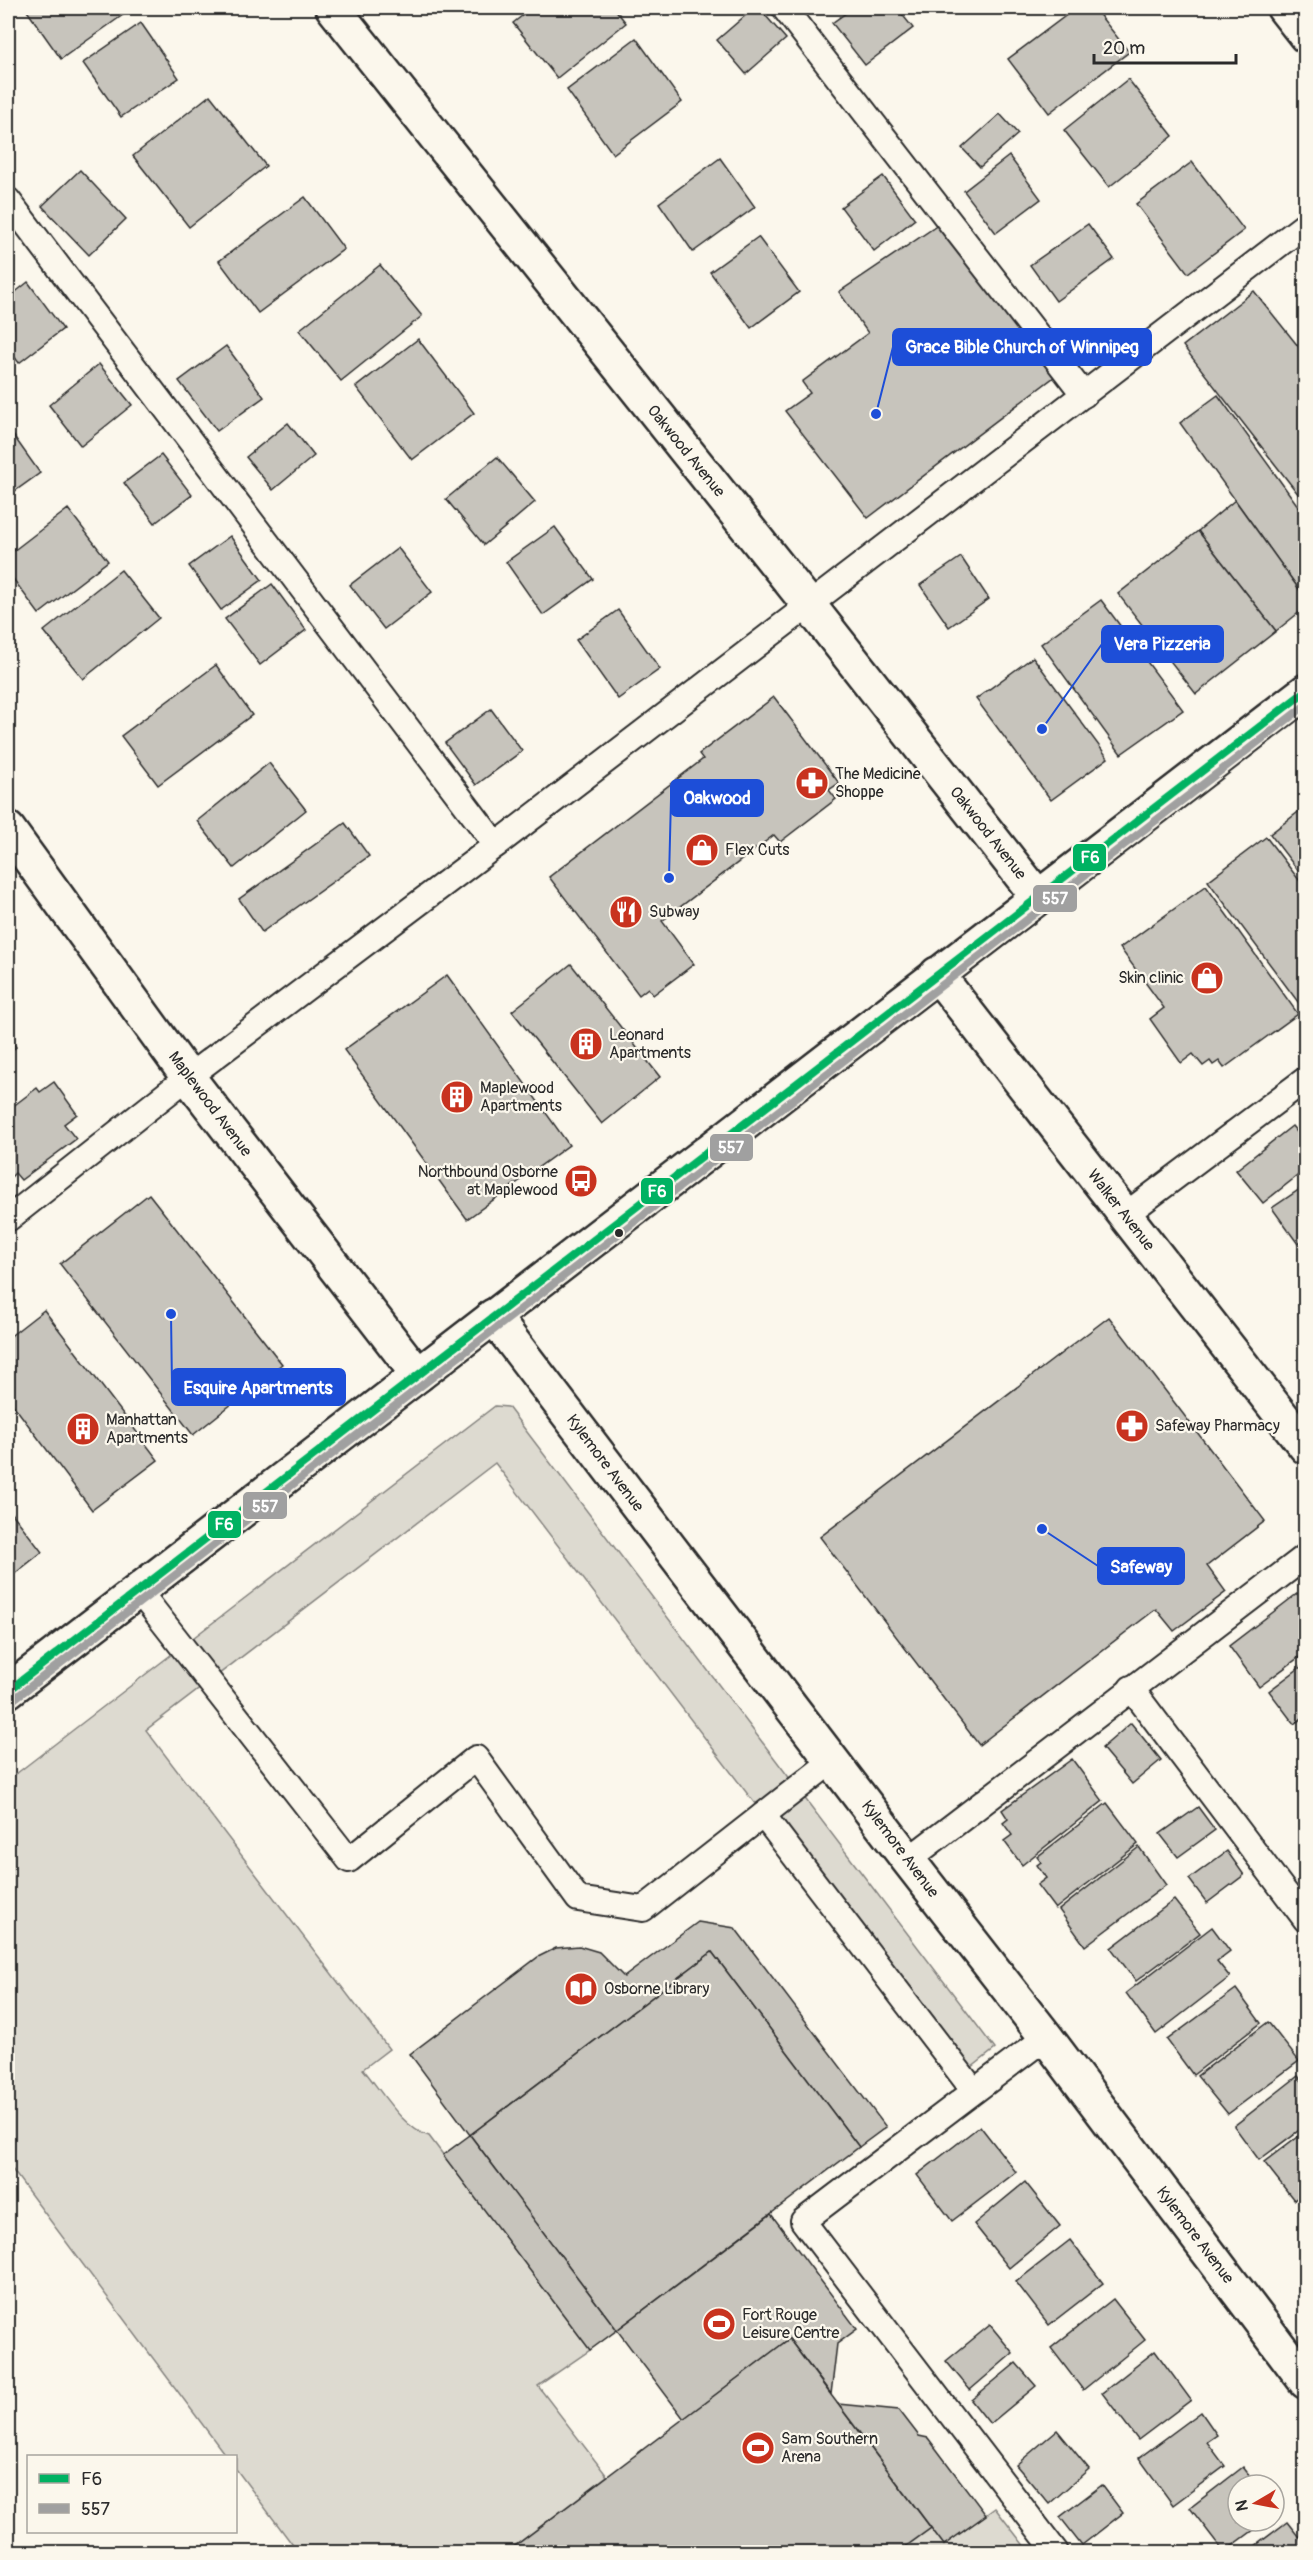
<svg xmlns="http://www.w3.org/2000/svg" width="1313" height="2560" font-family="Pangolin,sans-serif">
<rect width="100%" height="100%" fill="#fbf7ec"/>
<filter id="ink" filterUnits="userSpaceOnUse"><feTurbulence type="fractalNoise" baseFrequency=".0167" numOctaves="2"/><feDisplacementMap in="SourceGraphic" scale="12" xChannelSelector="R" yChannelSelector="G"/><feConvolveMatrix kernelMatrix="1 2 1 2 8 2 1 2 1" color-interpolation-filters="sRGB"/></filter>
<g filter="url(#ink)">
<!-- green -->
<g fill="#dddad0" stroke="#84827e" stroke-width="1.5">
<path d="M495 1406 508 1407 995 2049 962 2075 495 1463 146 1730 389 2049 363 2069C380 2089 403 2129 429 2136L590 2350 538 2386 607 2476 507 2552H298L236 2469V2456H226L8 2164V1780Z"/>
<path d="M995 2508 1029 2552H898L931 2528 944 2545Z"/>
</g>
<!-- building -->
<g fill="#c7c4bc" stroke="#2b2b2b" stroke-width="1.5">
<path d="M25 8H128L130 10 61 59Z"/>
<path d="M532 8H614L626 23 557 78 513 23Z"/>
<path d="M754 8H759L786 39 746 74 717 40Z"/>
<path d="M853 8H897L913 28 865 65 832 23Z"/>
<path d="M1076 8H1094L1129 52 1049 113 1008 59Z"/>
<path d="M141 23 179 78 121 117 83 63Z"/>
<path d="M636 38 682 102 613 154 567 90Z"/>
<path d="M1128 79 1173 136 1109 187 1064 130Z"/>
<path d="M210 95 266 166 189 227 133 156Z"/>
<path d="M1000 114 1018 134 980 167 962 148Z"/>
<path d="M1009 156 1041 199 996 233 964 191Z"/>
<path d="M720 158 755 207 693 252 659 203Z"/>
<path d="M1192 162 1244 230 1188 273 1136 204Z"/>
<path d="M80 170 126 219 89 255 42 206Z"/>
<path d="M883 176 915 219 874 251 841 207Z"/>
<path d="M305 197 344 249 258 313 219 261Z"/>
<path d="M941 223 1058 374 868 518 785 411 810 393 802 382 868 333 839 292Z"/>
<path d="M1088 224 1114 259 1056 301 1030 265Z"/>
<path d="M758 237 799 292 751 328 710 272Z"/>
<path d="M380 265 422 316 341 381 299 330Z"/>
<path d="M28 282 63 329 19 363 8 348V298Z"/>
<path d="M1254 291 1306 356V504L1183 346Z"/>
<path d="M418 339 474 413 412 460 356 387Z"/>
<path d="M226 346 264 397 217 431 179 381Z"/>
<path d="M99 364 132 405 81 446 49 405Z"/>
<path d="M1218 395 1306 517V599L1180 423Z"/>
<path d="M288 423 314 456 273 490 246 457Z"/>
<path d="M8 428 40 473 8 496Z"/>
<path d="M161 455 192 495 155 523 124 483Z"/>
<path d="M497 457 535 502 484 545 446 499Z"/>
<path d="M1235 500 1306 599V607L1276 631 1198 531Z"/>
<path d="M68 509 108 561 39 614 8 572V555Z"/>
<path d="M555 527 593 579 543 615 506 562Z"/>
<path d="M1198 531 1276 631 1196 694 1118 594Z"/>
<path d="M230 536 262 580 221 610 189 566Z"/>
<path d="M398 548 432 592 384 629 350 585Z"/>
<path d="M961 557 989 599 949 627 920 585Z"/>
<path d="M121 570 159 618 83 679 44 631Z"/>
<path d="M272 584 306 630 260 665 225 619Z"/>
<path d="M1101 600 1183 710 1121 754 1041 644Z"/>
<path d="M618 610 660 669 618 699 576 640Z"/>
<path d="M1033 657 1108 758 1051 800 976 699Z"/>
<path d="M216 665 252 715 158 785 121 736Z"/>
<path d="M774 697 839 783 829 790 836 799 780 842 774 835 662 921 694 964 653 995 648 988 639 995 549 877 703 759 699 754Z"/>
<path d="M491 709 522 751 476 785 445 743Z"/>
<path d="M269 763 306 810 234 868 197 821Z"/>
<path d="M1306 806V881L1270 834Z"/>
<path d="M345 823 369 856 262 932 239 899Z"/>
<path d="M1266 837 1306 889V1002L1301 1006 1208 881Z"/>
<path d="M1206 886 1298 1014 1224 1068 1219 1061 1213 1065 1210 1061 1203 1066 1193 1054 1181 1063 1150 1019 1164 1008 1120 948Z"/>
<path d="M571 964 660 1077 602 1124 512 1011Z"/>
<path d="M447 975 569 1145 467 1219 344 1050Z"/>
<path d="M8 1036 16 1047 8 1053Z"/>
<path d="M54 1082 77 1114 64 1124 76 1139 21 1180 15 1173 8 1180V1110L37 1088 40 1092Z"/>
<path d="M1292 1126 1306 1143V1169L1263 1203 1236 1170Z"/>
<path d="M1306 1185V1239L1298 1244 1272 1208Z"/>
<path d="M149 1194 282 1364 193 1435 60 1264Z"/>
<path d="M44 1310 158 1460 92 1510 8 1398V1338Z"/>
<path d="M1109 1317 1265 1521 1207 1566 1226 1592 1174 1631 1156 1609 979 1745 820 1537Z"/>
<path d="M8 1508 42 1552 8 1579Z"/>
<path d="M1298 1593 1306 1603V1652L1259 1687 1229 1646Z"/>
<path d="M1306 1663V1715L1294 1724 1269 1691Z"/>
<path d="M1131 1723 1161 1760 1132 1784 1102 1748Z"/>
<path d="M1072 1759 1103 1801 1022 1865 1004 1841 1012 1835 1003 1823 1008 1819 1002 1810Z"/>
<path d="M1107 1803 1138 1844 1055 1909 1037 1885 1046 1878 1037 1865 1041 1862 1037 1857Z"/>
<path d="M1198 1807 1215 1830 1178 1857 1160 1834Z"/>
<path d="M1139 1847 1166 1885 1085 1946 1059 1910Z"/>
<path d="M1227 1851 1244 1875 1207 1903 1189 1879Z"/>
<path d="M1174 1900 1200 1933 1136 1981 1111 1948Z"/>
<path d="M698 1922 735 1928 886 2127 859 2147 712 1952 470 2135 410 2054 538 1957 556 1948 579 1946 599 1952 624 1977Z"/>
<path d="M1212 1927 1230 1951 1217 1961 1230 1977 1156 2034 1126 1993Z"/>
<path d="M712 1952 859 2147 617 2330 470 2135Z"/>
<path d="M1236 1989 1261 2023 1193 2075 1167 2040Z"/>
<path d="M1268 2022 1299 2061 1228 2114 1197 2076Z"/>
<path d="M1298 2076 1306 2086V2105L1300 2109 1306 2117V2125L1259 2160 1234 2126Z"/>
<path d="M980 2126 1016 2172 952 2221 917 2175Z"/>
<path d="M1306 2130V2191L1294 2200 1264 2162Z"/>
<path d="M470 2135 617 2330 590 2350 443 2155Z"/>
<path d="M1025 2182 1060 2226 1009 2268 974 2224Z"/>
<path d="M771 2214 857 2329 837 2344 831 2394 789 2339 684 2419 617 2330Z"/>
<path d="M1070 2240 1103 2283 1049 2325 1016 2282Z"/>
<path d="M1113 2299 1145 2340 1083 2390 1051 2348Z"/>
<path d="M990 2325 1013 2353 970 2390 946 2361Z"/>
<path d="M789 2339 931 2528 898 2552H507Z"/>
<path d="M1155 2351 1191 2400 1138 2440 1102 2393Z"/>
<path d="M1016 2363 1036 2386 990 2424 971 2400Z"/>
<path d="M838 2404 899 2410 919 2436 928 2438 986 2515 944 2545Z"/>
<path d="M1201 2412 1217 2435 1207 2442 1225 2466 1173 2505 1139 2458Z"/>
<path d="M1057 2430 1089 2469 1049 2504 1016 2465Z"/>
<path d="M1243 2467 1257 2485H1238V2521H1266L1224 2552 1190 2508Z"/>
<path d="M1102 2485 1123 2513 1082 2545 1060 2517Z"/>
<path d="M1287 2522 1306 2546V2552H1247Z"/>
</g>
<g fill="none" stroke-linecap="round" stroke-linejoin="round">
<defs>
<g id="service">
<path d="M784 8 1084 395"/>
<path d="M8 200 496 845"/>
<path d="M1125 1215 1306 1079"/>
<path d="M8 1219 188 1077 496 845 1306 224"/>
<path d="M138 1590 349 1860 476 1758 578 1899 643 1909 832 1761"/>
<path d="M1131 1688 1306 1920"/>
<path d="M763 1815 974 2091"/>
<path d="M908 1860 1306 1556"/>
<path d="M1046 2037 803 2221 1056 2552"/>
</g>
<g id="minor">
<path d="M333 8 809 605 1038 897"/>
<path d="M1284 8 1306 36"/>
<path d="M8 829 188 1077 418 1375"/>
<path d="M937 974 1306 1447"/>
<path d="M493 1316 908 1860 1046 2037 1306 2382"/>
</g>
<path id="secondary" d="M8 1691 1306 691"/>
</defs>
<!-- service casing -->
<use href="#service" stroke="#2b2b2b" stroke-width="28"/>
<!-- minor casing -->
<use href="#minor" stroke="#2b2b2b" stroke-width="38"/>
<!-- secondary casing -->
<use href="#secondary" stroke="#2b2b2b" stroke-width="38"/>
<!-- service -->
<use href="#service" stroke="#fbf7ec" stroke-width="24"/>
<!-- minor -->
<use href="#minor" stroke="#fbf7ec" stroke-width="33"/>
<!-- secondary -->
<use href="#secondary" stroke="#fbf7ec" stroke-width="33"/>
<defs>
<path id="bus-1" d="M8 1691 1306 691"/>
<path id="bus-2" d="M14 1699 1306 705"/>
</defs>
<!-- bus-1 casing -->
<use href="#bus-1" stroke="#fbf7ec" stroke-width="12"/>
<!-- bus-2 casing -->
<use href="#bus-2" stroke="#fbf7ec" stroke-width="12"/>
<!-- bus-1 -->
<use href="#bus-1" stroke="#00b262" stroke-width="8"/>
<!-- bus-2 -->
<use href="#bus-2" stroke="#a0a0a0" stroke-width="8"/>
</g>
</g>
<!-- icons -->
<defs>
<symbol id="pharmacy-disc" viewBox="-11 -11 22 22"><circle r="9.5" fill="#c8321e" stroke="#fbf7ec"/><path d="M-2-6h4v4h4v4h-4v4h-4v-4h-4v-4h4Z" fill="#fff"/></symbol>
<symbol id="shop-disc" viewBox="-11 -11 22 22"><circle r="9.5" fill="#c8321e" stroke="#fbf7ec"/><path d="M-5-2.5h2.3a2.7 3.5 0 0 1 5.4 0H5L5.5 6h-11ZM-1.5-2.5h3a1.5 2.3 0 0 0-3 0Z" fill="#fff"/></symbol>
<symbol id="restaurant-disc" viewBox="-11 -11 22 22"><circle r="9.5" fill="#c8321e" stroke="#fbf7ec"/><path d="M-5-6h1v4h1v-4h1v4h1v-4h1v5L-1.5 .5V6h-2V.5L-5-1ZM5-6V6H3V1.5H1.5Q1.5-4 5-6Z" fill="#fff"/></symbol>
<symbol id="building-disc" viewBox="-11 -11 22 22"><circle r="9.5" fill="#c8321e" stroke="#fbf7ec"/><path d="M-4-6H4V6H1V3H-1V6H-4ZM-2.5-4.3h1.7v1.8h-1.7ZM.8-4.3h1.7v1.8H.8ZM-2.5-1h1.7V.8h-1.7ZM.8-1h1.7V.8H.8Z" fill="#fff"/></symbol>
<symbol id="bus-disc" viewBox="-11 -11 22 22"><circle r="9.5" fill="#c8321e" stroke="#fbf7ec"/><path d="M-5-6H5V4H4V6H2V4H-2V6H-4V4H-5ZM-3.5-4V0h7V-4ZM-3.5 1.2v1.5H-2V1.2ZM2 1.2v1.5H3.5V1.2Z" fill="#fff"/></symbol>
<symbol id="library-disc" viewBox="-11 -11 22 22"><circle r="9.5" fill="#c8321e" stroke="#fbf7ec"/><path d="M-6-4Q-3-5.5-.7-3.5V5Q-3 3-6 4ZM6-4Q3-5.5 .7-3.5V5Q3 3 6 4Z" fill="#fff"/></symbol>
<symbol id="stadium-disc" viewBox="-11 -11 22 22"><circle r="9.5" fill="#c8321e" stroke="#fbf7ec"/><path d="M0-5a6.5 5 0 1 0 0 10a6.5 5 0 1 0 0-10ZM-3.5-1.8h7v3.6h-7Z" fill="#fff"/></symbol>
</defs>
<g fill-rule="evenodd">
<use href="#pharmacy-disc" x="793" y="764" width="38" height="38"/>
<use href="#shop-disc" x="683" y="831" width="38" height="38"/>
<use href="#restaurant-disc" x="607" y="893" width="38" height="38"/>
<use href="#shop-disc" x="1188" y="959" width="38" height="38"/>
<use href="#building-disc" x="567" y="1025" width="38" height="38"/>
<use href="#building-disc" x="438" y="1078" width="38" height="38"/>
<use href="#bus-disc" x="562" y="1162" width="38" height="38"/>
<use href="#pharmacy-disc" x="1113" y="1407" width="38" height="38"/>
<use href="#building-disc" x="64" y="1410" width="38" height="38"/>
<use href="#library-disc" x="562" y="1970" width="38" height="38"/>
<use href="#stadium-disc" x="700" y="2305" width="38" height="38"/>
<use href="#stadium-disc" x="739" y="2429" width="38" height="38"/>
</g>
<!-- markers -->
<circle fill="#2b2b2b" stroke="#fbf7ec" stroke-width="2" cx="619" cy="1233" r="5"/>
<g text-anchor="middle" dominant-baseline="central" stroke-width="4.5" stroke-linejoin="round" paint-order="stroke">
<!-- street labels -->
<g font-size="16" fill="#2b2b2b" stroke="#fbf7ec">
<text transform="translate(686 451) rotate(51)">Oakwood Avenue</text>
<text transform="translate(988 833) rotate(52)">Oakwood Avenue</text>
<text transform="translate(210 1104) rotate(53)">Maplewood Avenue</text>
<text transform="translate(1121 1210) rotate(52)">Walker Avenue</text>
<text transform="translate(605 1463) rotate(53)">Kylemore Avenue</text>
<text transform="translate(900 1849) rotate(53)">Kylemore Avenue</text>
<text transform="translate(1195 2235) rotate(53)">Kylemore Avenue</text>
</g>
<!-- poi labels -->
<g font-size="16" fill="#2b2b2b" stroke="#fbf7ec" text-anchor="start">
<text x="835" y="774">The Medicine<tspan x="835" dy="18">Shoppe</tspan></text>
<text x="725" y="850">Flex Cuts</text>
<text x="649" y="912">Subway</text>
<text x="1184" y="978" text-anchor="end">Skin clinic</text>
<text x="609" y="1035">Leonard<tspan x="609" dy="18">Apartments</tspan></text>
<text x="480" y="1088">Maplewood<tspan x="480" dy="18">Apartments</tspan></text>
<text x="558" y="1172" text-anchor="end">Northbound Osborne<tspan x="558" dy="18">at Maplewood</tspan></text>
<text x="106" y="1420">Manhattan<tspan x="106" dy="18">Apartments</tspan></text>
<text x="1155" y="1426">Safeway Pharmacy</text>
<text x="604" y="1989">Osborne Library</text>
<text x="742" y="2315">Fort Rouge<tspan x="742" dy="18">Leisure Centre</tspan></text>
<text x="781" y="2439">Sam Southern<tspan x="781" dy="18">Arena</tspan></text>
</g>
</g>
<!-- callouts -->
<path fill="none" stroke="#1d4ed8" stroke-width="2" d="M876 414L893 347M1042 729L1102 644M669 878L671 798M171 1314L172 1387M1042 1529L1098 1566"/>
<g fill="#1d4ed8" stroke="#fbf7ec" stroke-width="2">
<circle cx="876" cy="414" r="6"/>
<circle cx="1042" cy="729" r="6"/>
<circle cx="669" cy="878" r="6"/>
<circle cx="171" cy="1314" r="6"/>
<circle cx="1042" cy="1529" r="6"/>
</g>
<g fill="#1d4ed8" stroke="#1d4ed8" stroke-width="2">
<rect x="893" y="329" width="258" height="36" rx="6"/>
<rect x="1102" y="626" width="121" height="36" rx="6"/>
<rect x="671" y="780" width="92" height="36" rx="6"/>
<rect x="172" y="1369" width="173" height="36" rx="6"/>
<rect x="1098" y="1548" width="86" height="36" rx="6"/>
</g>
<g font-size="18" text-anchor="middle" font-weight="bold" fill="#fff">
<text x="1022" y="353">Grace Bible Church of Winnipeg</text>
<text x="1162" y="650">Vera Pizzeria</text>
<text x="717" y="804">Oakwood</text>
<text x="258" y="1394">Esquire Apartments</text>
<text x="1141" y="1573">Safeway</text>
</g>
<g stroke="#fbf7ec" stroke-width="2">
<rect x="1072" y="843" width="35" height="29" rx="6" fill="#00b262"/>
<rect x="1032" y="884" width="46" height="29" rx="6" fill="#a0a0a0"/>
<rect x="709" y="1133" width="45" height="29" rx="6" fill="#a0a0a0"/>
<rect x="640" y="1177" width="34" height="28" rx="6" fill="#00b262"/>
<rect x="242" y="1491" width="46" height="29" rx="6" fill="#a0a0a0"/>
<rect x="207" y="1510" width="35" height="29" rx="6" fill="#00b262"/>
</g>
<g font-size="16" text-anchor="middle" font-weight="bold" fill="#fff">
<text x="1090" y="863">F6</text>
<text x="1055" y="904">557</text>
<text x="731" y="1153">557</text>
<text x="657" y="1197">F6</text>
<text x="265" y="1512">557</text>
<text x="224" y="1530">F6</text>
</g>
<!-- margin -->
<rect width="1313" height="2560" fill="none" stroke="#fbf7ec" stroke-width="30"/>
<rect x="15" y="15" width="1283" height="2530" fill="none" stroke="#2b2b2b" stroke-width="2" filter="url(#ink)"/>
<!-- legend -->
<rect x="27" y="2455" width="210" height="78" fill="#fbf7ec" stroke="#a8a59f" stroke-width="1.5"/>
<rect x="39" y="2474" width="30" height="9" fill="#00b262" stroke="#a8a59f" stroke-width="1.5"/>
<text x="81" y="2485" font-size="18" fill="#2b2b2b">F6</text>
<rect x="39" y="2504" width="30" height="9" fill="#a0a0a0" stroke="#a8a59f" stroke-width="1.5"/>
<text x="81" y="2515" font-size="18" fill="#2b2b2b">557</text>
<!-- north arrow -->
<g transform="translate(1256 2503) rotate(260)"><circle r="28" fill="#fbf7ec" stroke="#a8a59f" stroke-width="1.5"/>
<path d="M0-4.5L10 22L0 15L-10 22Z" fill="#c8321e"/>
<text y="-9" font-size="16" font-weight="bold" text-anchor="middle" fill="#2b2b2b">N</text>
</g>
<!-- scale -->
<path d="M1094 54v9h142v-9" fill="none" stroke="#2b2b2b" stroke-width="3"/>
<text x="1103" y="54" font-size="18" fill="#2b2b2b" stroke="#fbf7ec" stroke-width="4.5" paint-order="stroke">20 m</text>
</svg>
